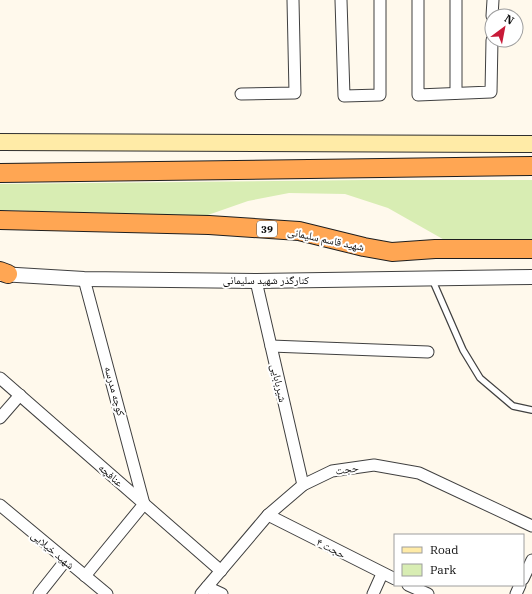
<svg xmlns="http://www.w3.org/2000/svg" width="532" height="594" font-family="'IBM Plex Serif','Noto Naskh Arabic',serif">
<rect width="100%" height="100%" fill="#fff9ec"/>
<!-- green -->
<path fill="#d8edb3" d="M365 180H532V242H448L388 208 345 194 289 193 248 201 205 216 0 210V184Z"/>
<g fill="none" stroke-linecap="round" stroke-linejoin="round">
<defs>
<path id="service" d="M432 279 463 350 480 378 513 406 532 410"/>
<g id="minor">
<path d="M341 0 344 96 380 95V0"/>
<path d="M418 0V95L491 92 492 40"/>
<path d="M456 0V93"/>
<path d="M492 16 493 0"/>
<path d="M241 94 295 93 293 0"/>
<path d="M84 279 144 504"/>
<path d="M256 281 303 485"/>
<path d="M271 346 428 352"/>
<path d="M0 378 221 571"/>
<path d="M0 418 20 395"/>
<path d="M0 505 107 594"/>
<path d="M268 515 395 579"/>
<path d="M85 576 144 504"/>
<path d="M523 579 532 560"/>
<path d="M408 585 428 594"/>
<path d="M207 587 222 594"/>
<path d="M39 594 66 560"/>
<path d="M201 594 268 515 303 485 332 471 374 465 419 473 532 526"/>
<path d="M373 594 382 574"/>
<path d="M516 594 520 585"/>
</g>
<path id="tertiary" d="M0 274 84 279 256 281 532 277"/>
<path id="secondary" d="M0 142 532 144"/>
<g id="trunk">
<path d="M0 173 532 166"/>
<path d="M0 220 209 225 299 231 364 247 392 252 435 249H532"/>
<path d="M0 271 8 274"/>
</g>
</defs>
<!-- service casing -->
<use href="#service" stroke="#404040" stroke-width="8"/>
<!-- minor casing -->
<use href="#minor" stroke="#404040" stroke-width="13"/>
<!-- tertiary casing -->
<use href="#tertiary" stroke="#404040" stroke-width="16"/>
<!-- secondary casing -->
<use href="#secondary" stroke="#2f2f2f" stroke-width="18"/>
<!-- trunk casing -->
<use href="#trunk" stroke="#1e1e1e" stroke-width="20"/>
<!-- service -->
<use href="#service" stroke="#fff" stroke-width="5.5"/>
<!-- minor -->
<use href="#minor" stroke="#fff" stroke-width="11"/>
<!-- tertiary -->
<use href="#tertiary" stroke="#fff" stroke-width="14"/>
<!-- secondary -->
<use href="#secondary" stroke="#ffeba7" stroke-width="16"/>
<!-- trunk -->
<use href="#trunk" stroke="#ffa653" stroke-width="18"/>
</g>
<g text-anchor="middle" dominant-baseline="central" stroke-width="4" stroke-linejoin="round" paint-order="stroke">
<!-- shield labels -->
<rect fill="#fff" stroke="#565656" stroke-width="1" x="257" y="221" width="20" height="16" rx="3"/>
<g font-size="10" font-weight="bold" fill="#0d0d0d">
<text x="267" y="229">39</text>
</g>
<!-- street labels -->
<g font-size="11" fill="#0d0d0d" stroke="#fff">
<text transform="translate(326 239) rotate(12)">شهید قاسم سلیمانی</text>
<text x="266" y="280">کنارگذر شهید سلیمانی</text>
<text transform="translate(279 383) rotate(77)">شیربابایی</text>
<text transform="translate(115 391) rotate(75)">کوچه مدرسه</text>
<text transform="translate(347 469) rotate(-9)">حجت</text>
<text transform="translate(111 475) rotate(41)">عنافچه</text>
<text transform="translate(331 548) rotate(27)">حجت ۴</text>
<text transform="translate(53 550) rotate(40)">شهید خیلایی</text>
</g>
</g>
<!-- legend -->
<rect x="394" y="534" width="130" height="52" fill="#ffffff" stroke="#9e9e9e"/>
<rect x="402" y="547" width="20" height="6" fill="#ffeba7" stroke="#9e9e9e"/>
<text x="430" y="554" font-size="12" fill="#0d0d0d">Road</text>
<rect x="402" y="564" width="20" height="12" fill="#d8edb3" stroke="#9e9e9e"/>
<text x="430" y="574" font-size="12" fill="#0d0d0d">Park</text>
<!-- north arrow -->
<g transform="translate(504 28) rotate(32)"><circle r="19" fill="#ffffff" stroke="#9e9e9e"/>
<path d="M0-3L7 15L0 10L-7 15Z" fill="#c81a37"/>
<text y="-6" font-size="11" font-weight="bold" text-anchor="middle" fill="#0d0d0d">N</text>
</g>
</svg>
